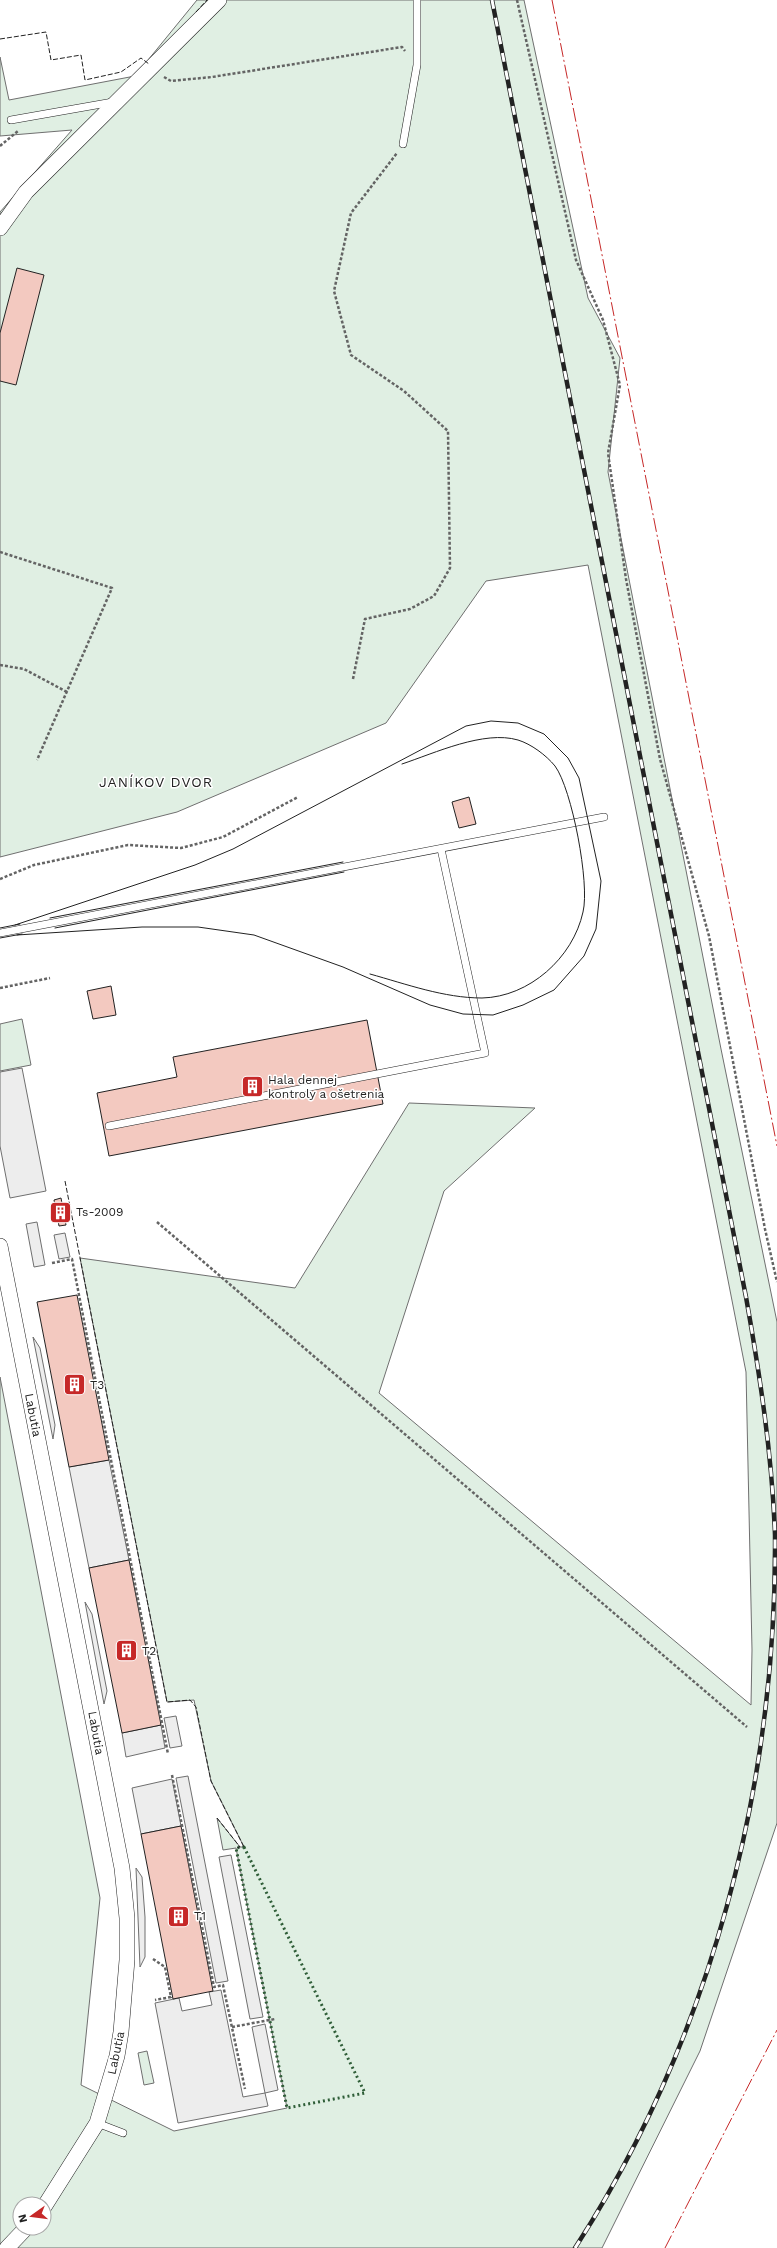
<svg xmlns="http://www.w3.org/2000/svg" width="777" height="2248" font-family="'Work Sans',sans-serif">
<rect width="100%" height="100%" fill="#fff"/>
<!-- green -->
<g fill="#e0efe3" stroke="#6f6f6f" fill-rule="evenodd">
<path d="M197 0H524L588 298 620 358 608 472 721 1049 777 1322V1823L700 2051 602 2248H0V1377L100 1898 81 2085 174 2131 287 2108 236 1848 223 1850 217 1818 240 1847H244L211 1781 194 1700 167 1702 80 1258 295 1288 409 1103 535 1108 444 1191 379 1393 751 1705 752 1650 746 1372 588 565 486 581 386 723 177 812 0 857V212L72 130 0 136V57L9 100 135 76ZM20 2204H44V2228H20Z"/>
<path d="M22 1019 31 1065 0 1071V1024Z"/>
<path d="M147 2051 154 2083 144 2085 138 2053Z"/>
</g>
<!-- parking -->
<g fill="#ededed" stroke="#6f6f6f">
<path d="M22 1068 46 1191 10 1198 0 1146V1072Z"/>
<path d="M37 1222 45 1265 34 1267 26 1224Z"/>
<path d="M65 1233 70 1257 59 1259 54 1235Z"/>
<path d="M33 1337 40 1348 55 1425 53 1439Z"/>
<path d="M109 1460 129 1560 89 1568 69 1467Z"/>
<path d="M85 1602 92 1614 107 1691 104 1704Z"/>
<path d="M176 1716 182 1746 170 1748 164 1718Z"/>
<path d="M161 1725 165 1748 126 1757 122 1733Z"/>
<path d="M188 1776 228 1981 216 1983 176 1778Z"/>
<path d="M172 1779 181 1826 141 1834 132 1788Z"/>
<path d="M231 1855 263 2017 250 2019 219 1857Z"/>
<path d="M136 1868 142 1877 145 1917V1957L140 1967Z"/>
<path d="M221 1990 243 2097 265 2093 252 2027 265 2024 278 2090 265 2093 268 2106 178 2123 155 2003 179 1998 182 2011 212 2005 209 1992Z"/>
</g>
<!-- building -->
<g fill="#f3c9c0" stroke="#222">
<path d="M17 268 44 275 16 385 0 381V333Z"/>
<path d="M469 797 476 824 459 828 452 802Z"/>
<path d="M111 986 116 1015 93 1019 87 991Z"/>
<path d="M367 1020 383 1104 109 1156 97 1093 177 1077 173 1057Z"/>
<path d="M61 1198 66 1225 59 1226 54 1200Z"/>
<path d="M77 1295 109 1460 69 1467 37 1302Z"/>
<path d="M129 1560 161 1725 122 1733 89 1568Z"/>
<path d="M181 1826 213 1991 173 1999 141 1834Z"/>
</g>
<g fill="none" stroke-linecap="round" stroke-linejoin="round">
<defs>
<g id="service">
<path d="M11 120 113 102"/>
<path d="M403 144 417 65V0"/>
<path d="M0 933 604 817"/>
<path d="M109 1126 485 1053 441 849"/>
<path d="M97 2123 123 2133"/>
</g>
<g id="minor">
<path d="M0 228 26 192 219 0"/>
<path d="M0 1246 122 1868 127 1918V1960L121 2032 117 2056 97 2123 44 2207"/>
<path d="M7 2248 26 2228"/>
</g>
</defs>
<!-- service casing -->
<use href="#service" stroke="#222" stroke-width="8"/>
<!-- minor casing -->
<use href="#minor" stroke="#222" stroke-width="16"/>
<!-- path -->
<g stroke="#646464" stroke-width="2.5" stroke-dasharray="3 2" stroke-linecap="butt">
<path d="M517 0 576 260 603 320 620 385 608 453 626 579 660 759 709 936 765 1229 777 1282"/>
<path d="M164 77 171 81 212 77 402 47 405 51"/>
<path d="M0 146 18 131"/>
<path d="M0 552 112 588 37 760"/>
<path d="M0 665 24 669 67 692"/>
<path d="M353 679 365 619 410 609 434 596 450 568 448 431 404 391 351 355 334 291 351 213 397 153"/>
<path d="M0 879 34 865 128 845 181 848 223 837 298 797"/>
<path d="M0 988 50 978"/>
<path d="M157 1222 747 1727"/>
<path d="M52 1263 72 1259 168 1754"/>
<path d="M172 1775 214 1987 223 1985 245 2089"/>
<path d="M153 1959 165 1967 171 1997 155 2000"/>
<path d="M232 2027 275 2019"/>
</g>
<!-- service -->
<use href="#service" stroke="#fff" stroke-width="7"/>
<!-- minor -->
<use href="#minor" stroke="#fff" stroke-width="15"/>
<!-- tram -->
<g stroke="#222" stroke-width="1">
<path d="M50 918 343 862"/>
<path d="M15 925 195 865 233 849 466 726 491 721 518 723 544 734 568 758 579 778 601 881 596 929 584 956 554 990 523 1005 493 1015 463 1014 430 1005 343 967 254 935 198 927H142L17 935"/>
<path d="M0 928 20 924"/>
<path d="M55 928 344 872"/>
<path d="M0 938 22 934"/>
<path d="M370 974C406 984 444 998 482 998 529 997 573 958 583 912 590 884 572 789 555 766 546 755 531 744 518 740 484 730 435 753 402 764"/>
</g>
<defs>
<path id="rail" d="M492 0 746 1297C760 1376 772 1454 775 1535 777 1785 711 2038 575 2248"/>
</defs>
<!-- rail casing -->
<use href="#rail" stroke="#222" stroke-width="4.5"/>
<!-- rail -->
<use href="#rail" stroke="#fff" stroke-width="3" stroke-dasharray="9" stroke-linecap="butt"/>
<!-- hedge -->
<path stroke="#2f5e38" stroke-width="3" stroke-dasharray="2 3" stroke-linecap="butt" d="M244 1847 365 2093 287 2108 236 1848Z"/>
<!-- fence -->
<g stroke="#222" stroke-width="1" stroke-dasharray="5 2" stroke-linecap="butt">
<path d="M196 12 207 0"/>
<path d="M0 39 46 32 51 60 81 55 85 80 121 72 141 58 149 64"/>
<path d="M65 1181 167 1702 190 1700 196 1707 211 1781 244 1847"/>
<path d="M217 1818 240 1847 236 1848"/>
</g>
<!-- power -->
<g stroke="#c62828" stroke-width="1" stroke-dasharray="14 3 2 3" stroke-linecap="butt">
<path d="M552 0 777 1146"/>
<path d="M665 2248 777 2030"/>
</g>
</g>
<!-- icons -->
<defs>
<symbol id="building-square" viewBox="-11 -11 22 22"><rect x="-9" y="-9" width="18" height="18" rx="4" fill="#c62828" stroke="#fff"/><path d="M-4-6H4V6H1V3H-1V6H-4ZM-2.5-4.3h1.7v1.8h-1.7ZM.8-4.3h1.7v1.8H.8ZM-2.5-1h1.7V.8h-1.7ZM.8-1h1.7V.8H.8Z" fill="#fff"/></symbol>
</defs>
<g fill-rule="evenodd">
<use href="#building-square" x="240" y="1074" width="25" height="25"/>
<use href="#building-square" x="48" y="1200" width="25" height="25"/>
<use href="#building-square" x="62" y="1372" width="25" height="25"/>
<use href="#building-square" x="114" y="1638" width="25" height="25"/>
<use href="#building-square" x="166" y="1904" width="25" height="25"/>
</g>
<g text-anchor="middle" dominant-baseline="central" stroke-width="3" stroke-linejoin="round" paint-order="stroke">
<!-- poi labels -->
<g font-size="12" fill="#222" stroke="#fff" text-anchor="start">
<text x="268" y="1080">Hala dennej<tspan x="268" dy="14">kontroly a ošetrenia</tspan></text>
<text x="76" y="1212">Ts-2009</text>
<text x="90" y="1385">T3</text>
<text x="142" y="1651">T2</text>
<text x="194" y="1916">T1</text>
</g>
<!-- street labels -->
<g font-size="12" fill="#222" stroke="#fff">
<text transform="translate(33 1415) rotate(79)">Labutia</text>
<text transform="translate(96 1733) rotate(80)">Labutia</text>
<text transform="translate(116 2053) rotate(-78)">Labutia</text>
</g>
<!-- quarter labels -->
<g font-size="14" letter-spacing="1" fill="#222" stroke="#fff">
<text x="156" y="782">JANÍKOV DVOR</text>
</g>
</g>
<!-- north arrow -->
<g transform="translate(32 2216) rotate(256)"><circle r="19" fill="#ffffff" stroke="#a7a7a7"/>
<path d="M0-3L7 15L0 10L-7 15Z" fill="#c62828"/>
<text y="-6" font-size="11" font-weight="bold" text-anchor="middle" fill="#222222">N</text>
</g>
</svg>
